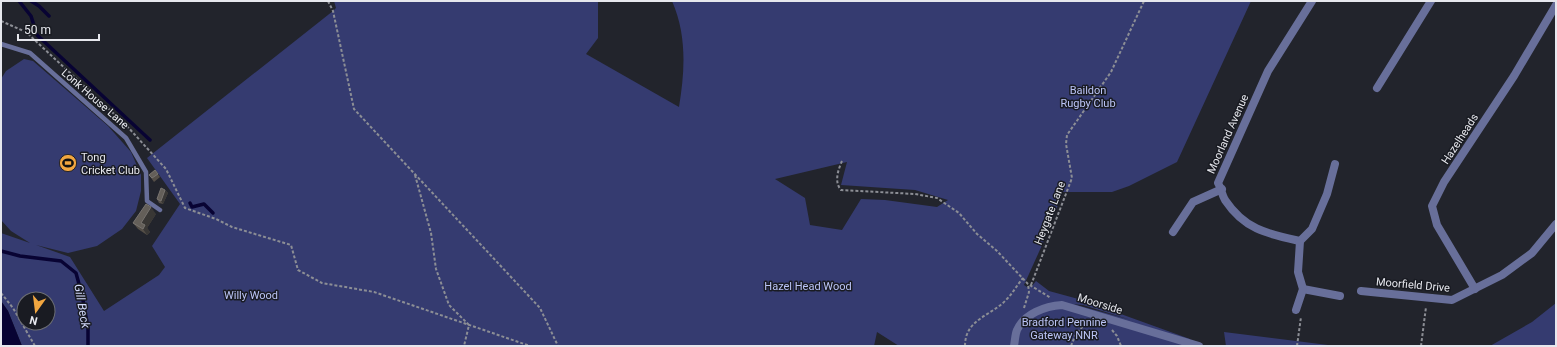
<svg xmlns="http://www.w3.org/2000/svg" width="1557" height="347" font-family="Roboto,sans-serif">
<rect width="100%" height="100%" fill="#22242c"/>
<!-- green -->
<g fill="#353b70" fill-rule="evenodd">
<path d="M334 1H598V38L586 54 679 107C685 71 687 35 672 1H1251L1177 162 1129 186 1112 192H1063L1043 243 1024 285 1027 287 1032 286 1036 281 1049 291 1082 300 1190 339V346H899L877 332 874 346H22L8 311 1 301V233L30 243 11 231 1 220V79L6 71 24 59 33 61 108 126 131 152 141 175V191L136 211 122 229 97 246 68 253 36 245 70 257 104 311 159 275 165 267 152 246 180 204 147 158 333 11 336 8ZM847 162 841 185 915 190 948 200 937 207 885 200 861 199 842 230 810 225 805 198 775 179ZM24 299H48V323H24ZM1072 304 1083 305 1131 320 1073 304Z"/>
<path d="M1556 303V346H1490L1532 322Z"/>
<path d="M1224 332 1336 346H1226Z"/>
</g>
<!-- water -->
<path fill="#080333" d="M1 301 8 311 22 346H1Z"/>
<g fill="none" stroke-linecap="round" stroke-linejoin="round">
<!-- stream -->
<g stroke="#080333" stroke-width="3.5">
<path d="M19 1 31 16 37 35 150 140"/>
<path d="M31 1 39 6 49 16"/>
<path d="M190 203 192 207 204 204 213 213"/>
<path d="M1 251 20 256 61 261 76 273 82 295 88 328V346"/>
</g>
<!-- path -->
<g stroke="#8c8e95" stroke-width="2" stroke-dasharray="3 2" stroke-linecap="butt">
<path d="M328 1 333 11 354 109 540 308 558 346"/>
<path d="M1 21 26 32 126 125 166 169 185 208 216 219 232 227 291 245 298 270 322 283 374 292 530 346"/>
<path d="M842 161C838 170 834 182 841 190L915 194 937 198 959 213 977 234 997 251 1028 284 1051 298"/>
<path d="M415 175 431 233 436 269 449 305 469 325 464 346"/>
<path d="M1031 285 1072 178 1066 144 1067 135 1111 72 1144 1"/>
<path d="M1 293 13 308 35 346"/>
<path d="M1024 308 1029 292 1028 284"/>
<path d="M1112 330 1117 336 1121 346"/>
<path d="M965 346C965 319 991 316 1006 300 1013 293 1017 285 1023 278"/>
<path d="M1071 346 1075 336 1087 321"/>
<path d="M1297 346 1301 317"/>
<path d="M1421 346 1426 307"/>
</g>
<!-- lane -->
<path stroke="#686f9a" stroke-width="4.5" d="M1 44 30 53 126 138 146 172 147 201 160 210"/>
<!-- street -->
<g stroke="#686f9a" stroke-width="8">
<path d="M1377 88 1431 1"/>
<path d="M1173 232 1193 202 1222 189"/>
<path d="M1300 241C1268 234 1245 230 1225 200 1222 195 1221 188 1218 183L1268 71 1312 1"/>
<path d="M1303 289 1340 296"/>
<path d="M1475 289 1437 225 1432 206 1444 182 1514 76 1556 5"/>
<path d="M1361 291 1452 300 1502 275 1532 253 1556 224"/>
<path d="M1296 310 1303 289 1298 272 1300 241 1312 229 1327 194 1335 164"/>
<path d="M1014 346C1015 341 1015 335 1017 330 1024 314 1045 306 1062 305L1199 346"/>
</g>
</g>
<!-- wall -->
<g fill="#544e47">
<path d="M155 170 160 177 154 182 149 175Z"/>
<path d="M165 190 168 193 163 204 159 203 157 199Z"/>
<path d="M156 214 147 228 150 232 147 235 138 229 133 223Z"/>
</g>
<!-- shaded-wall -->
<g fill="#393735">
<path d="M165 190 168 193 163 204 161 201Z"/>
<path d="M151 207 156 214 147 228 150 232 147 235 143 229 141 223Z"/>
</g>
<!-- building -->
<g fill="#645f59" stroke="#787470">
<path d="M155 170 158 174 152 178 149 175Z"/>
<path d="M161 188 165 190 161 201 157 199Z"/>
<path d="M146 204 151 207 141 223 145 225 143 229 133 223Z"/>
</g>
<!-- icons -->
<defs>
<symbol id="stadium-disc" viewBox="-11 -11 22 22"><circle r="9.5" fill="#f1a640" stroke="#191b22"/><path d="M0-5a6.5 5 0 1 0 0 10a6.5 5 0 1 0 0-10ZM-3.5-1.8h7v3.6h-7Z" fill="#111"/></symbol>
</defs>
<g fill-rule="evenodd">
<use href="#stadium-disc" x="58" y="153" width="20" height="20"/>
</g>
<g text-anchor="middle" dominant-baseline="central" stroke-width="3" stroke-linejoin="round" paint-order="stroke">
<!-- park labels -->
<g font-size="11" fill="#bbc4f6" stroke="#191b22">
<text x="1088" y="90">Baildon<tspan x="1088" dy="13">Rugby Club</tspan></text>
<text x="808" y="286">Hazel Head Wood</text>
<text x="251" y="295">Willy Wood</text>
<text x="1064" y="322">Bradford Pennine<tspan x="1064" dy="13">Gateway NNR</tspan></text>
</g>
<!-- street labels -->
<g font-size="11" fill="#e6e7ed" stroke="#191b22">
<text transform="translate(95 99) rotate(41)">Lonk House Lane</text>
<text transform="translate(1228 134) rotate(-66)">Moorland Avenue</text>
<text transform="translate(1460 139) rotate(-57)">Hazelheads</text>
<text transform="translate(1050 213) rotate(-69)">Heygate Lane</text>
<text transform="translate(1413 285) rotate(5)">Moorfield Drive</text>
<text transform="translate(1100 304) rotate(17)">Moorside</text>
</g>
<!-- poi labels -->
<g font-size="11" fill="#e6e7ed" stroke="#191b22" text-anchor="start">
<text x="81" y="157">Tong<tspan x="81" dy="13">Cricket Club</tspan></text>
</g>
<!-- water labels -->
<g font-size="12" font-style="italic" fill="#d1d8fa" stroke="#191b22">
<text transform="translate(82 306) rotate(80)">Gill Beck</text>
</g>
</g>
<!-- border -->
<rect width="1557" height="347" fill="none" stroke="#e6e7ed" stroke-width="4"/>
<!-- north arrow -->
<g transform="translate(36 311) rotate(194)"><circle r="19" fill="#191b22" stroke="#6b6d73"/>
<path d="M0-3L7 15L0 10L-7 15Z" fill="#f1a640"/>
<text y="-6" font-size="11" font-weight="bold" text-anchor="middle" fill="#e6e7ed">N</text>
</g>
<!-- scale -->
<path d="M18 34v6h81v-6" fill="none" stroke="#e6e7ed" stroke-width="2"/>
<text x="24" y="34" font-size="12" fill="#e6e7ed" stroke="#191b22" stroke-width="3" paint-order="stroke">50 m</text>
</svg>
